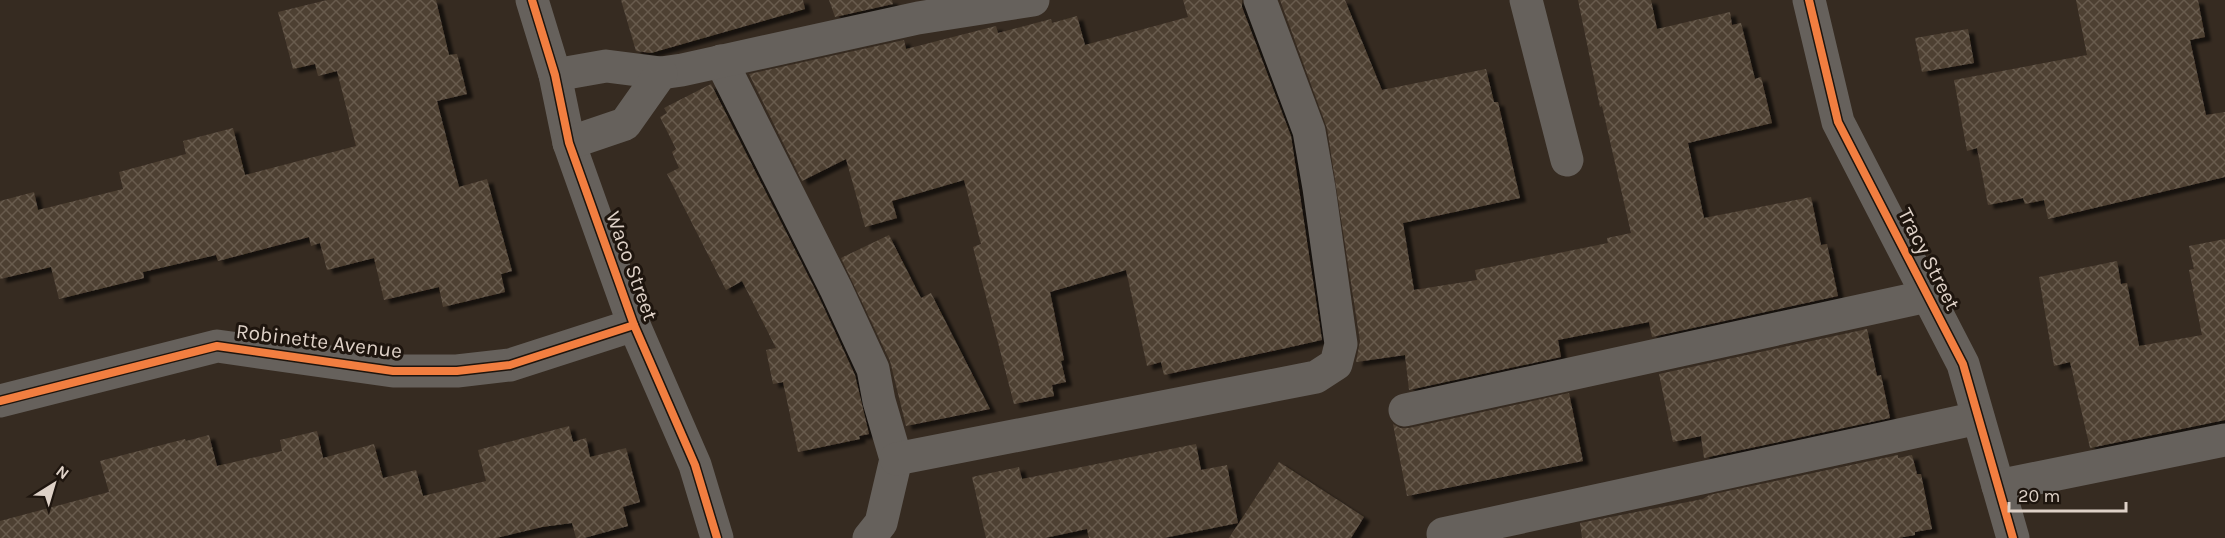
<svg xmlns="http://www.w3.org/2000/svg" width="2225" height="538" font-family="Karla,sans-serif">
<defs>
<pattern id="building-cross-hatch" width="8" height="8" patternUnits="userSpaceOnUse" patternTransform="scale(1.5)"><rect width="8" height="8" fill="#4e4032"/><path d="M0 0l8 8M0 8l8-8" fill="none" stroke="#675b4e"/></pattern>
<filter id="shadow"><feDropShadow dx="6" dy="4" stdDeviation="1.5" flood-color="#0009"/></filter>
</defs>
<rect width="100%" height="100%" fill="#362b21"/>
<!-- building -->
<g fill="url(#building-cross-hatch)" filter="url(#shadow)">
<path d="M327 0H436L449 55 457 54 467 94 437 101 459 187 487 179 512 271 501 274 505 292 443 307 439 287 384 300 374 258 327 270 320 243 311 246 309 237 218 261 216 255 143 272 144 278 59 299 51 267 0 279V201L34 192 38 210 123 189 119 172 186 154 183 141 233 128 245 175 356 146 337 71 318 76 315 64 293 69 278 12Z"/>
<path d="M621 0H803L805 9 651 53 636 51Z"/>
<path d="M829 0H892L893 4 835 17Z"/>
<path d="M1183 0H1242V7L1291 136 1322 340 1164 375 1161 362 1147 366 1126 270 1050 292 1064 360 1061 361 1066 382 1052 385 1054 396 1014 404 973 247 981 244 964 180 892 201 897 218 865 227 846 159 802 181 749 74 904 40 906 49 996 26 998 33 1051 19 1052 23 1077 16 1085 45 1188 17Z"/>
<path d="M1280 0H1345L1382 90 1486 69 1494 102H1498L1520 198 1403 223 1414 290 1477 280 1475 270 1608 243 1607 238 1631 233 1602 106 1600 107 1578 0H1651L1657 29 1730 12 1732 25 1741 23 1755 79 1761 77 1772 123 1688 143 1704 218 1811 197 1821 245 1827 244 1838 296 1652 337 1649 322 1558 340 1561 357 1409 390 1405 355 1356 362 1360 341 1327 128Z"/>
<path d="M2076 0H2198L2205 37 2190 40 2206 115 2225 112V177L2048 219 2044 200 2025 204 2023 198 1988 205 1977 148 1967 151 1954 80 2087 55Z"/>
<path d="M1968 29 1974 63 1922 72 1915 38Z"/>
<path d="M711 84 819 297 855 375 869 434 859 436 860 439 798 452 783 382 773 384 766 350 776 348 742 281 726 290 667 174 679 168 672 152 676 149 660 117 667 113 664 108Z"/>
<path d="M889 235 921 298 931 293 990 409 906 426 890 361 841 258Z"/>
<path d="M2225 239V420L2090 448 2070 362 2054 366 2039 277 2117 261 2121 284 2127 283 2139 346 2202 335 2189 270 2194 269 2189 246Z"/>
<path d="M1867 329 1877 376 1881 375 1890 418 1704 458 1701 436 1673 442 1659 374Z"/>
<path d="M1569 393 1583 461 1407 496 1393 424 1400 428H1409Z"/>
<path d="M569 426 573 442 586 438 590 457 626 448 640 502 623 507 628 526 584 538H576L572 523 542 527 496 538H0V521L109 492 100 461 185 439 186 441 209 435 217 466 282 451 280 440 317 431 323 458 374 444 383 478 416 470 423 496 486 481 478 450Z"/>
<path d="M1196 444 1201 470 1227 465 1238 523 1164 538H1089L1087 529 1045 538H986L972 477 1019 467 1022 479Z"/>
<path d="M1898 455V458L1912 455 1917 474H1921L1932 529 1915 532V535L1898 538H1582L1580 523 1703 499 1709 495Z"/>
<path d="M1279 462 1364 517 1351 538H1229Z"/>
</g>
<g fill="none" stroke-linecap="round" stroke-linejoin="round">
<!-- minor -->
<g stroke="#66615c" stroke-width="33">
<path d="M532 0 555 75 569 143 634 325 695 465 717 538"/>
<path d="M1526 0 1567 160"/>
<path d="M1809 0 1838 122 1963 364 2013 538"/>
<path d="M721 61 836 289 873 369 879 401 896 459 881 523 869 538"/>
<path d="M555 75 606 66 661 73 682 70 918 18 1033 0"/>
<path d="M569 143 625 124 661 73"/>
<path d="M0 401 217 346 393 371H457L510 365 634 325"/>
<path d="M1405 410 1928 296"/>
<path d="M896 459 1316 377 1336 364 1341 344 1319 188 1309 131 1260 0"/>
<path d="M1998 486 2225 440"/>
<path d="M1443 534 1978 418"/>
</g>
<defs>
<g id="cycleway">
<path d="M532 0 555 75 569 143 634 325 695 465 717 538"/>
<path d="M1809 0 1838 122 1963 364 2013 538"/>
<path d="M0 401 217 346 393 371H457L510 365 634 325"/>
</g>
</defs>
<!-- cycleway casing -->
<use href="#cycleway" stroke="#1e150e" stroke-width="11"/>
<!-- cycleway -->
<use href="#cycleway" stroke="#f27e40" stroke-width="8"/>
</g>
<g text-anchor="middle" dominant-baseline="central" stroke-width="6" stroke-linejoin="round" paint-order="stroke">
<!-- street labels -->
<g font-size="21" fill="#ded1c7" stroke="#1e150e">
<text transform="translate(1929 259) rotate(63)">Tracy Street</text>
<text transform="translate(632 266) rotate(70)">Waco Street</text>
<text transform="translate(319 341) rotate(7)">Robinette Avenue</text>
</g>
</g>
<!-- north arrow -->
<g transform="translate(54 484) rotate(37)" stroke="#1e150e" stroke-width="4.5" paint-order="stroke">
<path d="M0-4.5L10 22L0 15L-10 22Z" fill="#ded1c7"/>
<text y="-9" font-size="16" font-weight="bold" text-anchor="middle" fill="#ded1c7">N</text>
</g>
<!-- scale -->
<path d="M2009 502v9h117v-9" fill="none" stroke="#ded1c7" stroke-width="3"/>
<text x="2018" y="502" font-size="18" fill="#ded1c7" stroke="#1e150e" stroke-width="4.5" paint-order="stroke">20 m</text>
</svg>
